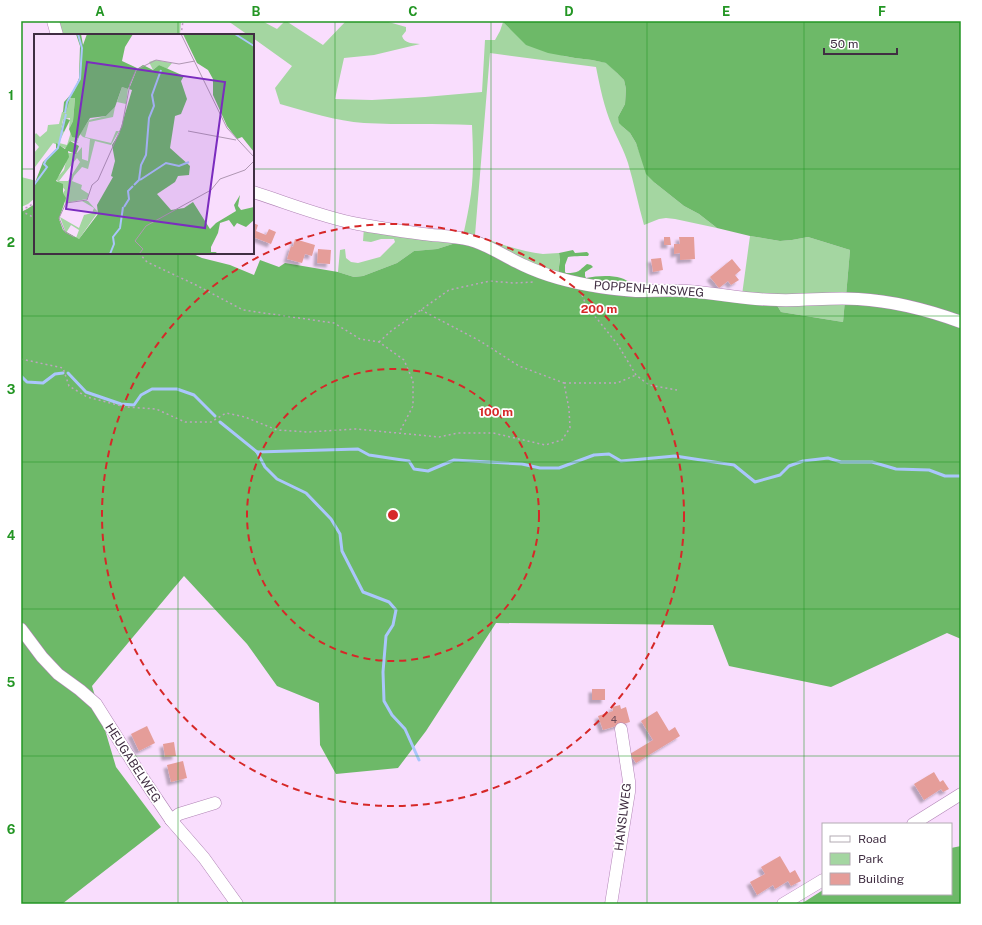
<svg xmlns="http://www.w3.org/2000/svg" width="982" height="925" font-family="'Public Sans',sans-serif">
<defs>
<filter id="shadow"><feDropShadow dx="-3.5" dy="3.5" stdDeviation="1" flood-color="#0004"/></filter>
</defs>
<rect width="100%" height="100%" fill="#f9ddfd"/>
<!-- green -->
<g fill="#a4d6a1">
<path d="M55 21H181L180 35H60Z"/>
<path d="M228 21H262L277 29 285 21H286L323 45 346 21H385L406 27V31L402 36C404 44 414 43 420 44L374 55 344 58 335 99 372 100 425 97 482 92 485 40H495L500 31 503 22 509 28 564 56 575 58 592 60 607 63 624 80 626 89 625 104 618 117 623 127 630 133 636 143 640 154 655 183 684 206 699 214 717 228 675 219 666 218 659 219 644 225C638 204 634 183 628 163 624 150 617 138 612 126 604 107 600 87 596 67L490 53 475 235C496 242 520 252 543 254 548 254 553 253 559 253L560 258 558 275 463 236C466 222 469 208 471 194 474 171 473 148 472 125 436 123 400 125 364 123 336 121 308 112 280 104L275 88 292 66 253 38V35H248Z"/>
<path d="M21 177 33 180 35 177V198L28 204 21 207Z"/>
<path d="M364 227 462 241 437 249 414 251 397 263 363 276 354 277 338 272 340 250 345 249 346 258 351 262 358 263 380 257 395 242 394 239H381L371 242 363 241Z"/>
<path d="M750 236 780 241 792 240 808 237 850 250 846 296 742 295Z"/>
<path d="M845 300 843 322 781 312 775 302Z"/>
</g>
<!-- forest -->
<g fill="#6db968">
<path d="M500 21H961V319L846 296 850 250 808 237 792 240 780 241 750 236 717 228 699 214 684 206 655 183 646 174 636 143 630 133 623 127 619 123 618 117 625 104 626 89 624 80 617 73 606 63 592 60 575 58 548 53 526 45 503 22Z"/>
<path d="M35 204V253H191L202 258 230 265 254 275 260 260 279 267 285 263 338 272 354 277 363 276 397 263 414 251 437 249 462 241 543 275 775 302 781 312 843 322 845 300 858 301 961 324V639L947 633 831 687 729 666 713 625 496 623 426 731 398 768 336 774 320 745 319 703 277 686 247 644 184 576 92 686 116 767 161 827 62 904H21V212L27 209Z"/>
<path d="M573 250 575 253 587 252 589 254 588 256C583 256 571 256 568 257L565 265V272L566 273C580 273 578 271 587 264L591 265 593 267 585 272V276L586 278C597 276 610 275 621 278 625 279 628 282 632 283 636 285 641 284 644 283V288L558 275 560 259 559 253Z"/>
<path d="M961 846V904H801L823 890V894H951V848Z"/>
</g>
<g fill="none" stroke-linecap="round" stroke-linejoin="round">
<!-- stream -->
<g stroke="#aac6fc" stroke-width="3">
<path d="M68 373 86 392 121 404 134 405 141 395 152 389H177L194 395 215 416"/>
<path d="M21 376 27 382 43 383 55 374 63 373"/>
<path d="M220 422 257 452 358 449 369 455 409 461 414 469 428 471 454 460 522 464 540 468H559L594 455 609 454 621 461 675 456 734 465 755 482 780 475 789 466 803 461 828 458 841 462H872L896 469 929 470 945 476H961"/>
<path d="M257 452 265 467 277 479 306 493 331 519 340 534 342 551 363 592 389 602 396 610 393 625 386 636 383 672 384 701 392 715 405 729 419 760"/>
</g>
</g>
<!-- building -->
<g fill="#e59d99" filter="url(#shadow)">
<path d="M253 223 258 225 256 231 266 235 269 229 276 232 271 244 253 237Z"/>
<path d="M664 237H670L671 245H664Z"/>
<path d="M679 237H694L695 259 680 260V253L674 254V244H680Z"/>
<path d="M295 239 315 245 312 256 305 254 302 263 287 259 291 246 293 247Z"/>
<path d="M318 249 331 250 330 264 317 263Z"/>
<path d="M661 258 663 270 653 272 651 259Z"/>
<path d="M732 259 741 270 735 275 739 280 731 285 728 281 719 288 710 277Z"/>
<rect x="592" y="689" width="13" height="11"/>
<path d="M620 705 621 709 626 707 630 722 603 730 598 716 613 711 612 707Z"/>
<path d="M657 711 669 731 675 727 680 736 636 763 630 754 653 740 641 721Z"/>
<path d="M147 726 155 743 139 751 131 734Z"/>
<path d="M174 742 176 756 165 757 163 744Z"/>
<path d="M183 761 187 778 171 782 167 765Z"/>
<path d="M934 772 940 782 943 780 949 789 943 792 941 789 924 800 914 784Z"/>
<path d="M780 856 790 873 795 870 801 881 791 886 788 881 775 889 773 885 757 895 750 882 765 874 761 867Z"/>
</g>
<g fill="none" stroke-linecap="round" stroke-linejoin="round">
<defs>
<g id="minor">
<path d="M53 21 57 35"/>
<path d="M253 192C288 203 322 217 358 224 379 228 401 231 423 234 438 236 454 236 470 240 489 245 505 257 523 265 546 276 574 283 600 287 612 289 624 290 636 291 653 291 670 290 687 291 717 293 747 300 778 300 805 301 831 297 858 299 894 301 928 310 961 322"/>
<path d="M21 629 42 657 58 674 80 690 96 704 140 774 171 820 204 858 237 904"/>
<path d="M171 820 179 814 215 803"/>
<path d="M913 824 961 794"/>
<path d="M611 904 629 792V781L621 729"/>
<path d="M783 904 823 880"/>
</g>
</defs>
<!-- minor casing -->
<use href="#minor" stroke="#b084b5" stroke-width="13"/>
<!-- path -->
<g stroke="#bda4c0" stroke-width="1.5" stroke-dasharray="2 3" stroke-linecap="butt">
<path d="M181 35 183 21"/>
<path d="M21 210 30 206 35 201"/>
<path d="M21 211 35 218"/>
<path d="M139 253 147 262 196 285 243 310 334 323 360 339 379 342 404 360 413 381V406L399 433"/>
<path d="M582 295 586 305 618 345 636 375 649 385 677 390"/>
<path d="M379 342 391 331 449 290 490 281 514 283 535 282"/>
<path d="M21 359 63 368 69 386 87 397 126 407 156 409 185 422H211L226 413 245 417 277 430 308 432 356 429 439 437 458 433H493L545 445 562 440 570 428 569 409 564 383 519 366 480 341 421 310"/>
<path d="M564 383H617L636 375"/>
</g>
<!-- minor -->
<use href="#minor" stroke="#fff" stroke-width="12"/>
</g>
<!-- grid -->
<path fill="none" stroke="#239624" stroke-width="1" stroke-opacity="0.55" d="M178 21V35M335 21V904M491 21V904M647 21V904M804 21V904M21 169H35M253 169H961M178 253V904M21 316H961M21 462H961M21 609H961M21 756H961"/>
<!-- distance rings -->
<g fill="none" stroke="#d62828" stroke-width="2" stroke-dasharray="7 5">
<circle cx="393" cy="515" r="146"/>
<circle cx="393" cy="515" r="291"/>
</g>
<g text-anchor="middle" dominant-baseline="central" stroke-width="3.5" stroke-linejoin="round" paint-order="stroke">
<!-- number labels -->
<g font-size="10" fill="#694a58">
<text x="614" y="719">4</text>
</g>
<!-- street labels -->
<g font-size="12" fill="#402e42" stroke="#fff">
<text transform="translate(649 289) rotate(4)">POPPENHANSWEG</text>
<text transform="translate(133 763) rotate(57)">HEUGABELWEG</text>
<text transform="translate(623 817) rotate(-83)">HANSLWEG</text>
</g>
</g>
<!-- overview -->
<g transform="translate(34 34)">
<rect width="220" height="220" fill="#f9ddfd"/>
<path d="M121 26 138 29 133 35 125 31 119 36 115 28ZM88 53 94 55 92 70 83 68ZM38 63H41L39 87 35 95 36 84 29 85 27 96 30 98 25 109 33 111 37 98 38 103H45L43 108 45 109 36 107 33 115 19 109 1 133 0 119 5 113 0 107V102L2 99 6 103 13 97 14 91 25 90 28 78 32 77 34 66ZM81 73 79 83 55 88 51 103 77 109 82 97H85L77 111 61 107 54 135 48 133 40 142 38 147 48 151 47 155 55 160 53 165 31 169 29 159 31 156 22 145 30 136 34 119H43L48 113V125L54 127 56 105 49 103 46 100 55 86 72 82ZM43 124 46 128 34 147H25ZM48 167H54L64 178 45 205 42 204 45 196 37 191 32 199 26 183 45 194 50 181 58 179 60 174Z" fill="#a4d6a1" fill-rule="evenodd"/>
<path d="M42 0H47L49 11 53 0H99L91 13 88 27 103 34 94 55 88 53 81 73 72 82 56 84 44 104 38 103 35 95 39 87 41 64H36L32 78H29L30 68 40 57 45 44 46 12ZM149 0H220V118L208 103 203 105 193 92 179 61V45L174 36 163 29ZM109 31 119 36 125 31 150 42 147 47 153 65 147 80 141 82 136 114 156 132 155 141 144 142 141 148 123 160 137 176 150 174 159 168 176 195 182 189 202 177 200 171 206 161 204 172 207 176 220 173V186L212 193 203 189 200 193 195 186 186 189 184 199 177 213V218H183L180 220H0V151L9 128 22 115V109L31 115 36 107 45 112 42 120 34 117 35 123 22 147 29 150V159L32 164 25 185 29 196 45 205 64 180 63 171 79 143 77 142 81 127 78 111 85 100 98 56 95 55 103 35ZM30 84 36 86 28 102 30 98 27 96Z" fill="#6db968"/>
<path fill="none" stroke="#aac6fc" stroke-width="2" d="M201 0 220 12M31 79 33 68 46 45 48 14 44 0M106 146 132 129 145 132 155 128M0 151 13 133 10 130 12 126 24 114 32 80M100 151 105 146 107 131 112 121 115 84 120 72 118 61 127 36M90 173 95 165 94 157 99 152M76 220 80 210 79 203 86 194 89 173"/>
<path fill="none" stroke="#af97b2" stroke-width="1" d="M147 0 193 94 220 123M154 97 202 106M40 203 31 198 25 184 32 169 53 166 58 151 64 146 88 92 96 50 102 36 122 26 145 30 161 27M105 220 109 215 101 207 112 192 177 156 186 145 211 136 220 127"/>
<path fill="#7b2cbf" fill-opacity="0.15" stroke="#7b2cbf" stroke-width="2" d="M53 28 191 48 171 194 32 175Z"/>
<rect width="220" height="220" fill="none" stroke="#402e42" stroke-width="2"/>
</g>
<circle cx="393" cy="515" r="6" fill="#d62828" stroke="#fff" stroke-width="2"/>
<g font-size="12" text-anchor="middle" font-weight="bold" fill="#d62828" stroke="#fff" stroke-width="3.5" stroke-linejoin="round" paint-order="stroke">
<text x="599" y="313">200 m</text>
<text x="496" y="416">100 m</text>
</g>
<!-- border -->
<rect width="982" height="925" fill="none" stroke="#ffffff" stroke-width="44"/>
<!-- legend -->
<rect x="822" y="823" width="130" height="72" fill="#ffffff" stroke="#b3abb3"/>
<rect x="830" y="836" width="20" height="6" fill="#ffffff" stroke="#b3abb3"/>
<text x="858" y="843" font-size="12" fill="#402e42">Road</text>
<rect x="830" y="853" width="20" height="12" fill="#a4d6a1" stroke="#b3abb3"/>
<text x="858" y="863" font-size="12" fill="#402e42">Park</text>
<rect x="830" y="873" width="20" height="12" fill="#e59d99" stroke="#b3abb3"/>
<text x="858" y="883" font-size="12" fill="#402e42">Building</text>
<!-- scale -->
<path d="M824 48v6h73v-6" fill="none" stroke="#402e42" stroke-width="2"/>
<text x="830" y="48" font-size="12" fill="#402e42" stroke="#ffffff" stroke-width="3" paint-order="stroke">50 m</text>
<rect x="22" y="22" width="938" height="881" fill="none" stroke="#239624" stroke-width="1.5"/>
<g font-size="13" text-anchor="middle" font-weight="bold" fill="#239624">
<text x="100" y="16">A</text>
<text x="256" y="16">B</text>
<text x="413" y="16">C</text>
<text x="569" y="16">D</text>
<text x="726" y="16">E</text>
<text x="882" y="16">F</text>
<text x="11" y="100">1</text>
<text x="11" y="247">2</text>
<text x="11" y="394">3</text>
<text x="11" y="540">4</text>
<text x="11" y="687">5</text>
<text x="11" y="834">6</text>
</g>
</svg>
